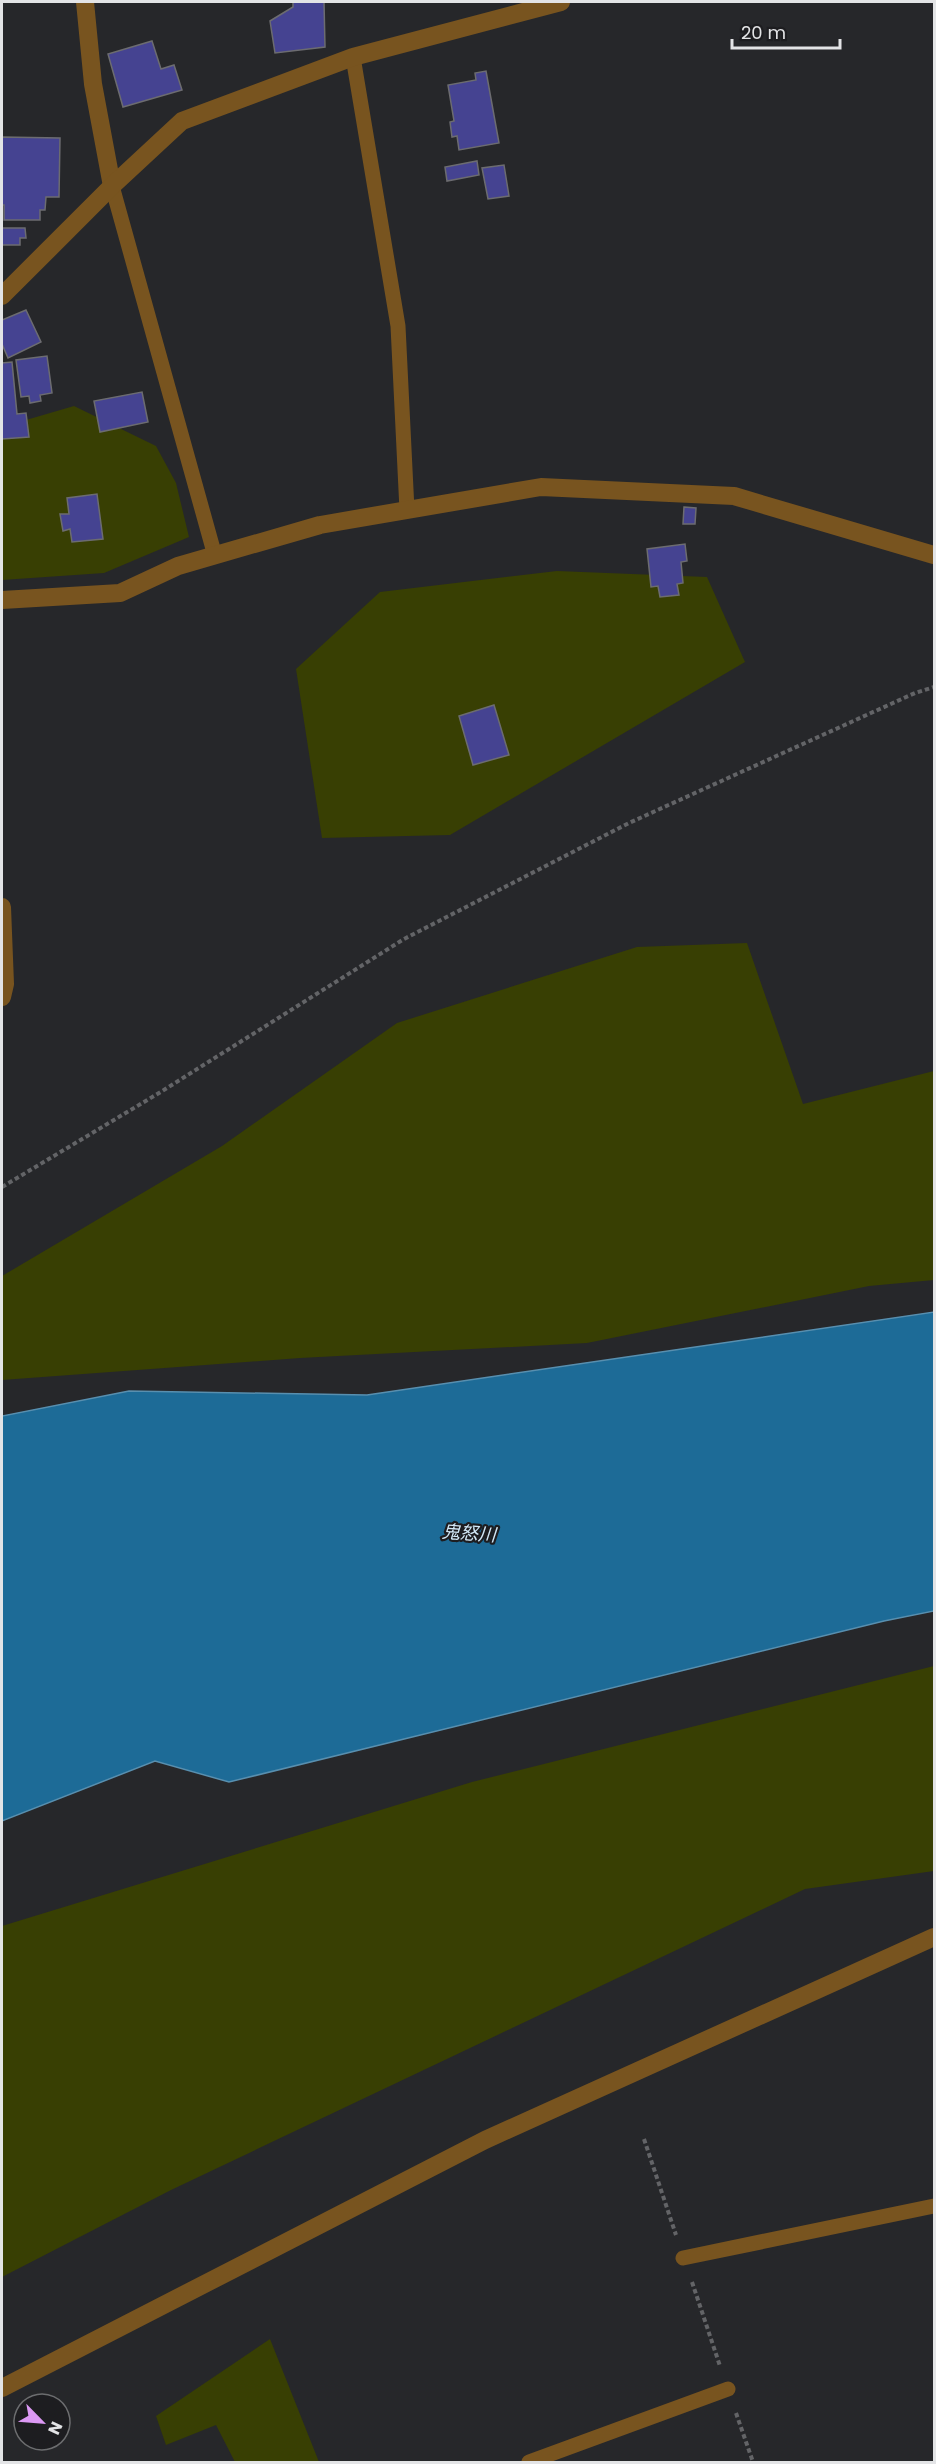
<svg xmlns="http://www.w3.org/2000/svg" width="936" height="2464" font-family="Poppins,'Noto Sans JP',sans-serif">
<rect width="100%" height="100%" fill="#26272a"/>
<!-- green -->
<g fill="#383f03">
<path d="M74 406 156 446 176 483 189 537 104 573 2 580V427Z"/>
<path d="M557 571 707 577 745 662 450 835 322 838 296 669 380 592Z"/>
<path d="M747 943 803 1104 934 1071V1280L869 1286 587 1343 300 1358 2 1380V1276L222 1146 397 1023 637 947Z"/>
<path d="M934 1666V1871L805 1889 171 2190 2 2277V1926L472 1782Z"/>
<path d="M270 2339 319 2462H235L216 2425 166 2445 156 2416Z"/>
</g>
<!-- water -->
<path fill="#1d6b97" stroke="#588faf" stroke-width="1.5" d="M934 1312V1611L884 1621 229 1782 155 1761 2 1821V1416L129 1391 367 1395Z"/>
<!-- building -->
<g fill="#454391" stroke="#6c6c70" stroke-width="1.5">
<path d="M293 2H324L325 47 275 53 270 21 293 7Z"/>
<path d="M152 41 161 69 174 65 182 90 123 107 108 54Z"/>
<path d="M486 71 499 143 459 150 457 136 452 137 450 122 454 121 448 85 476 80 475 73Z"/>
<path d="M2 137 60 138 59 197H46L45 210H40V220H4V205H2Z"/>
<path d="M477 161 479 175 447 181 445 167Z"/>
<path d="M504 165 509 196 488 199 482 168Z"/>
<path d="M2 228H25L26 238H20V245H2Z"/>
<path d="M26 310 41 342 8 358 2 344V320Z"/>
<path d="M47 356 52 393 40 395 41 401 30 403 29 396 21 397 16 360Z"/>
<path d="M12 362 17 414 26 413 29 437 2 439V363Z"/>
<path d="M142 392 148 422 100 432 94 401Z"/>
<path d="M97 494 103 539 72 542 70 529 63 531 60 514H69L67 498Z"/>
<path d="M684 507 696 508 695 524H683Z"/>
<path d="M685 544 687 561 681 562 683 583 677 584 679 595 660 597 658 586 651 587 647 549Z"/>
<path d="M494 705 509 755 473 765 459 716Z"/>
</g>
<g fill="none" stroke-linecap="round" stroke-linejoin="round">
<!-- path -->
<g stroke="#636467" stroke-width="4" stroke-dasharray="4.5 3" stroke-linecap="butt">
<path d="M2 1187 159 1093 404 939 629 823 915 693 934 687"/>
<path d="M644 2139 676 2235"/>
<path d="M692 2282 720 2366"/>
<path d="M736 2413 753 2462"/>
</g>
<!-- lane -->
<g stroke="#78541f" stroke-width="15">
<path d="M353 57 398 326 407 510"/>
<path d="M112 186 215 556"/>
<path d="M683 2258 934 2206"/>
<path d="M529 2462 728 2389"/>
</g>
<!-- street -->
<g stroke="#78541f" stroke-width="18">
<path d="M85 2 93 84 112 186"/>
<path d="M2 296 112 186 182 121 353 57 561 2"/>
<path d="M2 600 120 593 178 566 320 525 541 487 734 496 934 555"/>
<path d="M2 907 5 984 2 997"/>
<path d="M2 2388 485 2140 934 1937"/>
</g>
</g>
<g text-anchor="middle" dominant-baseline="central" stroke-width="4.5" stroke-linejoin="round" paint-order="stroke">
<!-- water labels -->
<g font-size="18" font-style="italic" fill="#d2e8f7" stroke="#1d1d20">
<text transform="translate(469 1533) rotate(4)">鬼怒川</text>
</g>
</g>
<!-- border -->
<rect width="936" height="2464" fill="none" stroke="#e3e4e6" stroke-width="6"/>
<!-- north arrow -->
<g transform="translate(42 2422) rotate(115)"><circle r="28" fill="#1d1d20" stroke="#6c6d6f" stroke-width="1.5"/>
<path d="M0-4.5L10 22L0 15L-10 22Z" fill="#dc99f4"/>
<text y="-9" font-size="16" font-weight="bold" text-anchor="middle" fill="#e3e4e6">N</text>
</g>
<!-- scale -->
<path d="M732 39v9h108v-9" fill="none" stroke="#e3e4e6" stroke-width="3"/>
<text x="741" y="39" font-size="18" fill="#e3e4e6" stroke="#1d1d20" stroke-width="4.5" paint-order="stroke">20 m</text>
</svg>
